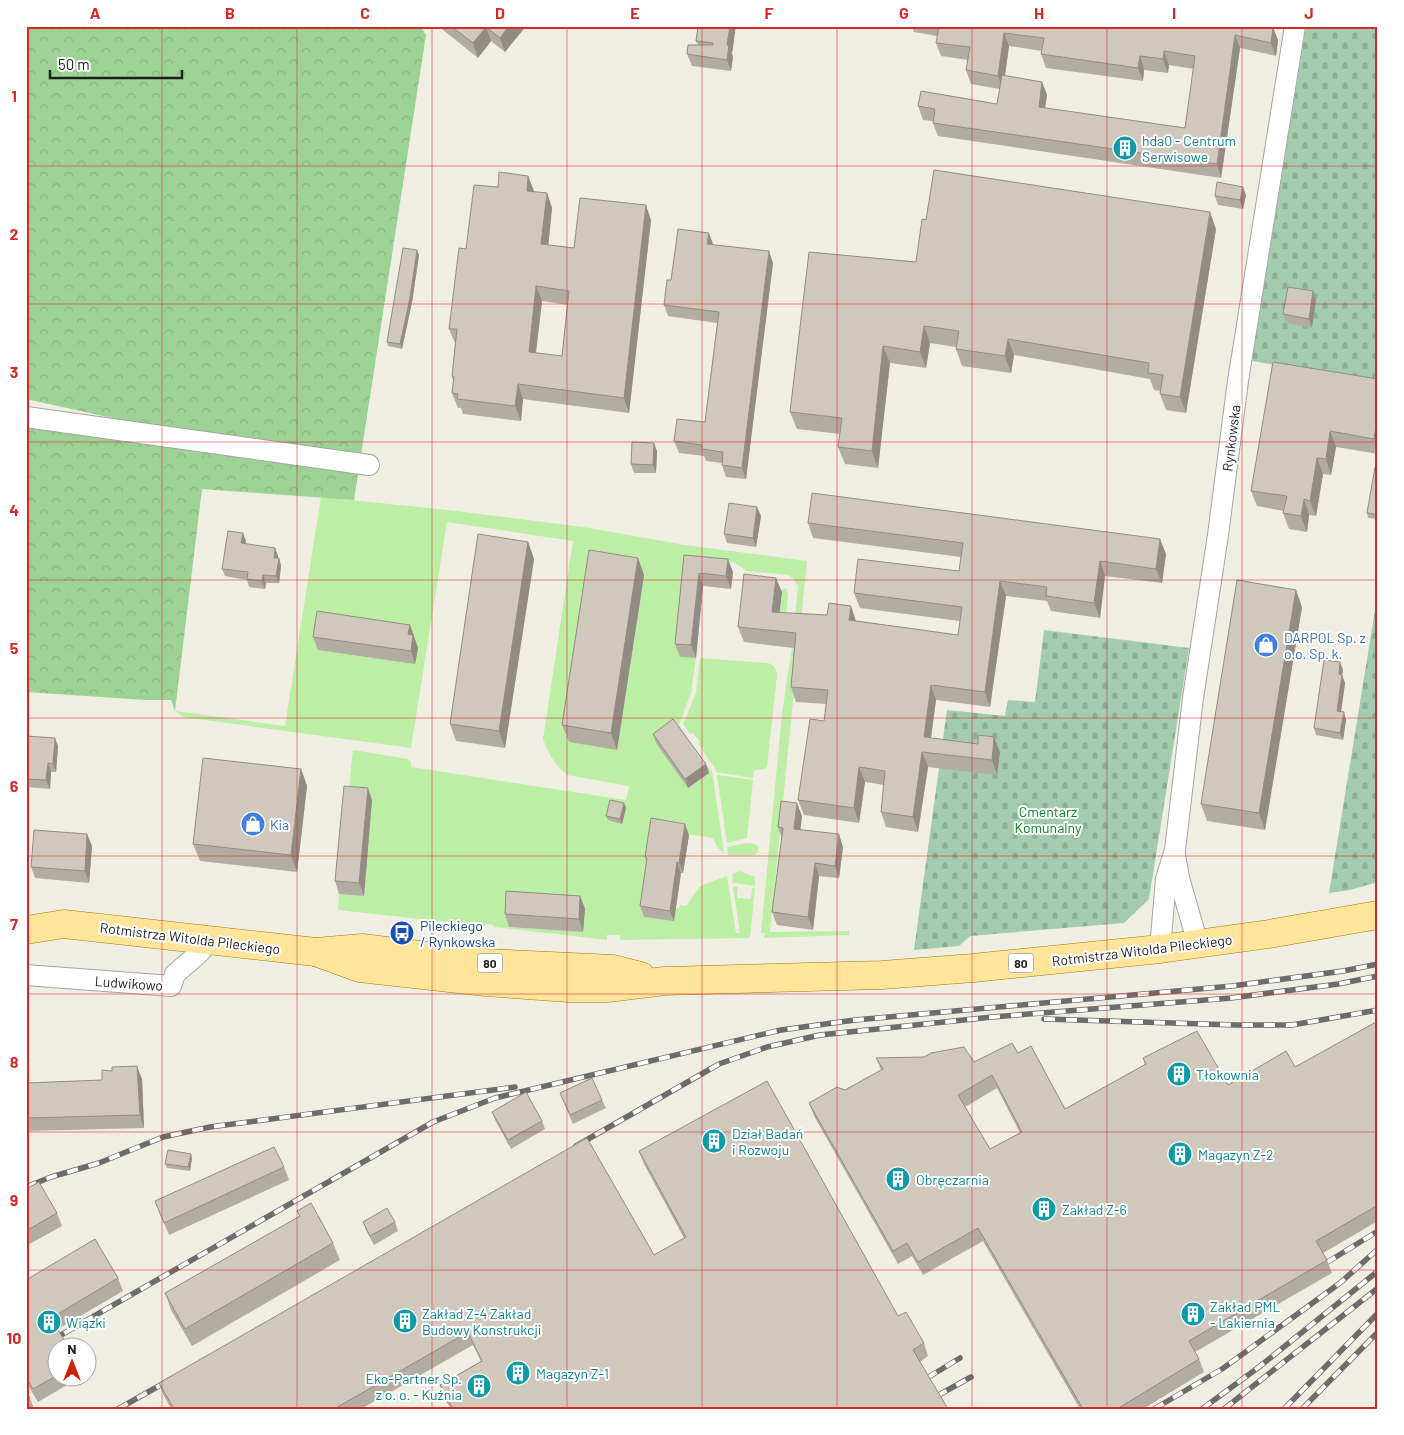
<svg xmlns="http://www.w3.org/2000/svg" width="1404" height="1435" font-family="Barlow,sans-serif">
<defs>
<pattern id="forest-crowns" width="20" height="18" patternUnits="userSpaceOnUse" patternTransform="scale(1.25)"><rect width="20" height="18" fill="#9cd394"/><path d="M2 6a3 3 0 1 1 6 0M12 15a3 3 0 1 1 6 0" fill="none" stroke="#86b57f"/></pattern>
<pattern id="cemetery-stones" width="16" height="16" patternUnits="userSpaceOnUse" patternTransform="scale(1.25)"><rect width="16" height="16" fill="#a2cbaf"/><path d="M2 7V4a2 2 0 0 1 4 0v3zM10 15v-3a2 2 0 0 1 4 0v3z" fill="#8bae96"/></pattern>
</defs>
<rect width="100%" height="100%" fill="#f0eee3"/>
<!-- grass -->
<g fill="#bdeea5" fill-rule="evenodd">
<path d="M321 497 448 510 583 527 685 545 807 561 770 932 849 931V935L764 938 765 933H761L782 714 791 654 798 587 794 579 788 575 747 571 733 562 717 560 689 568 680 657 696 658 691 693 679 725 687 737 684 739 705 767 707 765 712 771 724 853 717 847 713 838 655 829 674 921 676 908H679L680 905 686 906 700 886 727 876 736 933H740L733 886 738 887 737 898 751 899 752 888H755L750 938 620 940V935H607V940L494 927V925L486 924 485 926 338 910 339 894 364 896 372 801 348 798 353 750 408 759 411 762V767L626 800 629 786 567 775C555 765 548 753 543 739L573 541 447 522 411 748 183 717 175 711 285 726ZM585 909 583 932 510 927Z"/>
<path d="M784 588 787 589 788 594 784 638 776 645 782 593 779 592Z"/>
<path d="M700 658 767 663C773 664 777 668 777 675L767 766 764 769 754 770 753 778 716 772V770L698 744 700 742 693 733 690 734 683 724 696 693Z"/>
<path d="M717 775 753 780 747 838 727 843Z"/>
<path d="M746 843 755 844 758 846V851L755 855H728L727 847Z"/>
<path d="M739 871 755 877V886L733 883 732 874Z"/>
</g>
<!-- forest -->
<path fill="url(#forest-crowns)" d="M26 26H421L426 35 354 500 202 489 175 711 171 700H146L26 692V426L348 470 26 399Z"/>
<!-- cemetery -->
<g fill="url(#cemetery-stones)">
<path d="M1306 26H1378V382L1252 361Z"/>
<path d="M1378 592V882L1350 890 1329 893Z"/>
<path d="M1044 630 1189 648 1149 899 1124 923 970 936 959 946 914 950 947 710 1005 716 1008 700 1035 702Z"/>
</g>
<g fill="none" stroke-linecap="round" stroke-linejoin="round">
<defs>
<g id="street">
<path d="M26 417 369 465"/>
<path d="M1175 855 1179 878 1198 944"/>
<path d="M1160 949 1166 879 1175 850 1193 698 1218 535 1238 381 1295 26"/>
<path d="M26 975 171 986 175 974 197 955 210 941"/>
</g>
<g id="primary">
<path d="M26 930 64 924 316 952 362 948 486 963 613 969 641 976"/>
<path d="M316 952 360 968 486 982 569 988H607L665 981 882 975 973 968 1160 949 1269 934 1378 915"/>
</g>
</defs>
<!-- street casing -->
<use href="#street" stroke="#a5a5a5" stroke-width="22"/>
<!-- primary casing -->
<use href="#primary" stroke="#987f00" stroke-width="29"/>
<!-- street -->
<use href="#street" stroke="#fff" stroke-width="20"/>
<!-- primary -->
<use href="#primary" stroke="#ffe499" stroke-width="28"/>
<defs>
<g id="rail">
<path d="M1044 1019 1236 1025H1292L1378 1010"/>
<path d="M576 1146 719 1064 767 1047 820 1035 992 1017 1231 998 1338 984 1378 976"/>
<path d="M26 1187 51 1177 99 1163 163 1137 210 1127 515 1087"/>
<path d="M1326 1263 1378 1231"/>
<path d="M26 1355 433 1122 495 1098 781 1030 855 1020 1232 986 1343 971 1378 964"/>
<path d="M927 1378 960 1358"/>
<path d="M937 1396 971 1377"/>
<path d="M118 1409 173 1378"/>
<path d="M1154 1409 1222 1369 1340 1283 1378 1249"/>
<path d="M1202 1409 1259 1367 1378 1271"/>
<path d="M1224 1409 1378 1288"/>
<path d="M1284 1409 1378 1313"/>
<path d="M1302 1409 1378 1332"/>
</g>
</defs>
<!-- rail casing -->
<use href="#rail" stroke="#6c6c6c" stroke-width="5.5"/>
<!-- rail -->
<use href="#rail" stroke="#fff" stroke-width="4" stroke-dasharray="11" stroke-linecap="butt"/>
</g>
<!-- wall -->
<g fill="#b3aca2" fill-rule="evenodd">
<path d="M438 26H526L505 52 491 41 478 58Z"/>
<path d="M698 26 732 54 733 57 731 71 692 66 687 54 698 45 696 41Z"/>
<path d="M912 26H1271L1278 40 1276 56 1240 48 1221 178 938 136 933 123V121L923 120 918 106 997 104 1000 89 971 84 966 70 968 60 941 56 936 43 937 36 914 32ZM1009 46 1042 51 1041 54 1046 68 1143 81 1144 70 1168 73 1169 65 1194 69 1185 128 1045 108 1047 95 1042 82 1005 76Z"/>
<path d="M528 176 534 192 547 193 552 208 548 245 574 248 651 220 629 413 523 399 521 421 463 414 461 408H458L452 393 453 381 452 376 455 343 449 329 466 249 498 187ZM542 301 568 305 562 356 536 353Z"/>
<path d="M1246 195 1243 209 1218 205 1215 196Z"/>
<path d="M926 220 1216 229 1186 413 1166 410 1160 394 1161 391 1154 390 1150 379 1014 355 1011 373 962 366 956 349V347L930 343 926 368 890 363 878 468 845 464 838 447 840 434 797 429 790 412 916 262Z"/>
<path d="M713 245 773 263 746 479 726 477 722 465V463L706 461 704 456 679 453 674 441 705 422 717 323 668 316 664 305 671 280Z"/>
<path d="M419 255 412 302 402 349 388 346 387 342Z"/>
<path d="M1316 300 1312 328 1287 323 1283 314Z"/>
<path d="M1378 379V454L1336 447 1331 475 1323 474 1316 516 1309 515 1307 532 1289 529 1283 513 1284 511 1257 506 1251 491Z"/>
<path d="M657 451 656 473H634L631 464Z"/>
<path d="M1378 467V519L1368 518 1367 513Z"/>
<path d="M761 516 756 547 727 543 724 534Z"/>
<path d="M808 523 1166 554 1162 583 1105 576 1100 618 1051 611 1047 601 1006 596 990 707 936 700 931 738 1000 752 997 775 928 767 918 832 886 827 881 812 884 785 865 782 859 823 804 815 798 800 824 721 826 704 796 702 791 687 794 648 744 642 738 627 782 592 779 612 856 621 958 635 960 621 860 608 854 593 959 571 961 557 813 538Z"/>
<path d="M246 541 245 544 275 548 278 556V558H279L281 566 279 583H266L265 589 249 587 247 580 225 576 222 569Z"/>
<path d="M528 542 534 559 505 748 456 741 450 724Z"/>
<path d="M684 555 733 572 731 589 703 586 696 658 680 657 675 644Z"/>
<path d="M638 558 644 575 617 750 569 742 562 725Z"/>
<path d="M1302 607 1265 830 1207 821 1201 804Z"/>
<path d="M410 625 418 648 415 664 318 650 313 637Z"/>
<path d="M1340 662 1343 670 1342 675 1345 683 1341 712 1346 720 1343 740 1316 735 1314 728Z"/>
<path d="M653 734 706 764 709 773 688 788 656 743Z"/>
<path d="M26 736 58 746 56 772H51L50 789 26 787Z"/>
<path d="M301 769 307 786 297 872 200 861 193 844Z"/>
<path d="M372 800 364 896 339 894 335 881Z"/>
<path d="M624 803 626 808 622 824 608 820 606 816Z"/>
<path d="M802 816 800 830 843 847 839 878 819 876 813 930 777 925 772 912 782 838 778 827Z"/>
<path d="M87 834 92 846 89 883 35 878 31 867Z"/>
<path d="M689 835 683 873H681L674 921 644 917 640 906 647 862 645 857Z"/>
<path d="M580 896 585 909 583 932 509 927 505 914Z"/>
<path d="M1378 1021V1221L1323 1253 1327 1260 1332 1273 1195 1352 1199 1359 1204 1372 1143 1409H1080L983 1241 923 1275 912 1256 898 1264 814 1116 809 1103 845 1090 881 1070 876 1058 974 1062 1018 1053 1065 1109 1145 1065 1143 1058 1228 1085 1295 1067ZM997 1088 1020 1133 990 1149 965 1107Z"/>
<path d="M142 1079 144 1128 26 1131V1081L27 1083Z"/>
<path d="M560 1093 602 1100 606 1108 573 1124Z"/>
<path d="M492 1112 542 1121 545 1129 511 1149 495 1120Z"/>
<path d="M639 1151 898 1316 924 1343 928 1356 920 1362 948 1409H451L444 1398 440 1385 481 1361 473 1345 361 1409H171L164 1396 159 1383 654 1255 684 1238 644 1164Z"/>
<path d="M192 1158 190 1171 167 1168 165 1164Z"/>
<path d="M284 1167 289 1180 169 1235 155 1201Z"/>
<path d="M26 1189 57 1213 62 1226 26 1246Z"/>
<path d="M363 1222H395L398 1231 374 1245 366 1230Z"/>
<path d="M333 1243 340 1260 192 1346 171 1310 165 1293Z"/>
<path d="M118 1278 123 1291 58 1329V1378H79L38 1402 26 1382V1280Z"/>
<path d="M26 1392 30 1398 34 1409H26Z"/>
</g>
<!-- shaded-wall -->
<g fill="#928c84">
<path d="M509 26H526L505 52 500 38Z"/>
<path d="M730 26H736L732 54 733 57 731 71 727 60V45Z"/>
<path d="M486 27 491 41 478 58 473 43Z"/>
<path d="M1273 27 1278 40 1276 56 1271 43Z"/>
<path d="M1004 33 1009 46 1003 89 998 76Z"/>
<path d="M1235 35 1240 48 1221 178 1217 164Z"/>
<path d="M1164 51 1169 65 1168 73 1163 59Z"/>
<path d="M1140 56 1144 70 1143 81 1138 68Z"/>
<path d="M1042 82 1047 95 1043 120 1039 107Z"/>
<path d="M528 176 534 191 532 206 527 191Z"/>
<path d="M1243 187 1246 195 1243 209 1240 200Z"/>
<path d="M547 193 552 208 547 259 541 244Z"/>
<path d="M646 205 651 220 629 413 624 398Z"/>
<path d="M1210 212 1216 229 1186 413 1180 397Z"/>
<path d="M709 233 713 244 712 256 707 244Z"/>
<path d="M417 250 419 255 412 302 402 349 400 344Z"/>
<path d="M769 251 773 263 746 479 742 468Z"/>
<path d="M536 286 542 301 534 367 529 352Z"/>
<path d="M1313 291 1316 300 1312 328 1309 319Z"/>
<path d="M924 326 930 343 926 368 920 352Z"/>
<path d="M1008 339 1014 355 1011 373 1005 356Z"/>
<path d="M883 346 890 363 878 468 872 451Z"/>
<path d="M518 384 523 399 521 421 515 406Z"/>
<path d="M1378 414V450L1374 439Z"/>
<path d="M1330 431 1336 447 1331 475 1326 459Z"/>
<path d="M654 443 657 451 656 473 653 465Z"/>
<path d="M1317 458 1323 474 1316 516 1310 501Z"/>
<path d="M1304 499 1309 515 1307 532 1301 516Z"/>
<path d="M757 507 761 516 756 547 753 538Z"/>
<path d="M243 533 246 541 244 551 241 543Z"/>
<path d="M1160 539 1166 554 1162 583 1156 569Z"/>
<path d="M528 542 534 559 505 748 499 731Z"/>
<path d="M275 548 278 556 277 565 274 558Z"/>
<path d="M279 558 281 566 279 583 276 576Z"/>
<path d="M638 558 644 575 617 750 611 733Z"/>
<path d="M728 559 733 572 731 589 726 576Z"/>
<path d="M1100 561 1105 576 1100 618 1094 603Z"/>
<path d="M699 573 703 586 696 658 691 645Z"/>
<path d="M263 575 266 583 265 589 262 581Z"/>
<path d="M776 578 782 592 778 627 772 612Z"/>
<path d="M1000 581 1006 596 990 707 985 692Z"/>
<path d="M1296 590 1302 607 1265 830 1259 813Z"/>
<path d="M851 606 856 621 849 620Z"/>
<path d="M410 625 418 648 415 664 411 651 408 634Z"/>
<path d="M1340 662 1343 670 1341 682 1339 674Z"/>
<path d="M1342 675 1345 683 1340 718 1337 711Z"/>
<path d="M931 685 936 700 929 752 924 737Z"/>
<path d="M1344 712 1346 720 1343 740 1340 733Z"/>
<path d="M994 737 1000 752 997 775 992 760Z"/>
<path d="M55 738 58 746 56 772 53 764Z"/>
<path d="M922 752 928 767 918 832 913 817Z"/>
<path d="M48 763 51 772 50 789 46 780Z"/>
<path d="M706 764 709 773 688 788 685 779Z"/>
<path d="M859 767 865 782 859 823 854 808Z"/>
<path d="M301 769 307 786 297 872 291 855Z"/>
<path d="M368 788 372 800 364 896 359 883Z"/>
<path d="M624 803 626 808 622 824 620 819Z"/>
<path d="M797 803 802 816 799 841 794 829Z"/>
<path d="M685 824 689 835 683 873 679 863Z"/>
<path d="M87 834 92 846 89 883 85 871Z"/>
<path d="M839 834 843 847 839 878 835 866Z"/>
<path d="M677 862 681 873 674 921 670 911Z"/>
<path d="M815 863 819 876 813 930 808 917Z"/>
<path d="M580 896 585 909 583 932 579 919Z"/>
<path d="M137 1066 142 1079 144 1128 140 1115Z"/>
<path d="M191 1154 192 1158 190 1171 188 1167Z"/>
</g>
<!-- building -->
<g fill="#d0c8bc" stroke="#928c84" fill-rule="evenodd">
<path d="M451 26H509L500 38 486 27 473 43Z"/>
<path d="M698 26H730L727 45H729L727 60 687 54 688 45H713V43L696 41Z"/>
<path d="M939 26H1271L1273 27 1271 43 1235 35 1217 164 933 123 935 109 918 106 921 91 997 104 1002 75 1042 82 1039 107 1185 128 1195 56 1164 51 1163 59 1140 56 1138 68 1041 54 1044 38 1004 33 998 76 966 70 970 47 936 43Z"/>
<path d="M934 170 1210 212 1180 397 1160 394 1163 375 1148 373 1149 363 1008 339 1005 356 956 349 959 331 924 326 920 352 883 346 872 451 838 447 842 418 790 412 809 252 916 262 922 219 926 220Z"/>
<path d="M499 172 528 176 527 191 547 193 541 244 574 248 580 198 646 205 624 398 518 384 515 406 457 399 458 394 452 393 454 377 452 376 457 329H449L459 248 466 249 474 185 498 187ZM536 286 569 291 562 356 529 352Z"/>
<path d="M1217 182 1243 187 1240 200 1215 196Z"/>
<path d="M678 229 709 233 707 244 769 251 742 468 722 465 723 452 702 449V445L674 441 677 419 705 422 719 312 664 305 667 280H671Z"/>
<path d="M403 248 417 250 410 298 400 344 387 342Z"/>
<path d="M1288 287 1313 291 1309 319 1283 314Z"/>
<path d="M1273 362 1378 379V414L1374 439 1330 431 1326 459 1317 458 1310 501 1304 499 1301 516 1283 513 1287 496 1251 491Z"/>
<path d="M632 442 654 443 653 465 631 464Z"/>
<path d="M1375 467H1378V515L1367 513Z"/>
<path d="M812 493 1160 539 1156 569 1100 561 1094 603 1046 596 1047 587 1000 581 985 692 931 685 924 737 978 744V735L994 737 992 760 922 752 913 817 881 812 885 771 859 767 854 808 798 800 810 719 824 721 828 690 791 687 796 633 738 627 744 574 776 578 772 612 827 615 829 603 851 606 849 620 958 635 962 607 854 593 858 559 959 571 963 543 808 523Z"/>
<path d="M729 503 757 507 753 538 724 534Z"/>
<path d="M228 531 243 533 241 543 275 548 274 558H279L276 576 263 575 262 581 247 579 248 572 222 569Z"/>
<path d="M478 534 528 542 499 731 450 724Z"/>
<path d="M589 550 638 558 611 733 562 725Z"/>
<path d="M684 555 728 559 726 576 699 573 691 645 675 644Z"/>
<path d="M1237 580 1296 590 1259 813 1201 804Z"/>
<path d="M317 611 410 625 408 634 413 635 411 651 313 637Z"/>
<path d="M1324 660 1340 662 1339 674 1342 675 1337 711 1344 712 1340 733 1314 728Z"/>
<path d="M673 719 706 764 685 779 653 734Z"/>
<path d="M26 736 55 738 53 764 48 763 46 780 26 779Z"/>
<path d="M203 758 301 769 291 855 193 844Z"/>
<path d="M344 786 368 788 359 883 335 881Z"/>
<path d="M610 800 624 803 620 819 606 816Z"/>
<path d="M781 801 797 803 794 829 839 834 835 866 815 863 808 917 772 912 783 828 778 827Z"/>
<path d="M651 818 685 824 679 863 677 862 670 911 640 906 647 858 645 857Z"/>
<path d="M34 830 87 834 85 871 31 867Z"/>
<path d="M506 891 580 896 579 919 505 914Z"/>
<path d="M1378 1021V1205L1316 1241 1327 1260 1189 1341 1199 1359 1117 1409H1083L978 1228 918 1262 907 1243 893 1251 809 1103 837 1087 845 1090 883 1069 876 1058 924 1057 931 1053 964 1047 974 1062 1012 1043 1018 1053 1031 1046 1065 1109 1146 1064 1143 1058 1197 1031 1228 1085 1286 1051 1295 1067ZM992 1075 1022 1132 990 1149 958 1095Z"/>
<path d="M137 1066 140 1115 26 1118V1083L102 1080V1070L112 1071V1067Z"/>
<path d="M592 1078 602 1100 570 1115 560 1093Z"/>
<path d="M767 1081 898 1316 906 1312 924 1343 913 1350 948 1409H453L440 1385 482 1361 468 1332 334 1409H174L159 1383 587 1138 654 1255 686 1237 639 1151Z"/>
<path d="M526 1092 542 1121 508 1140 492 1112Z"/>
<path d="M274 1147 284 1167 164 1223 155 1201Z"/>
<path d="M168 1150 191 1154 188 1167 165 1164Z"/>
<path d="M39 1182 57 1213 26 1231V1189Z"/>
<path d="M311 1203 333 1243 185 1329 165 1293 300 1216 297 1211Z"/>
<path d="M387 1208 395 1222 370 1236 363 1222Z"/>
<path d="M95 1239 118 1278 51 1318 69 1348H58V1375L33 1389 26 1377V1351L28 1350 26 1348V1280Z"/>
<path d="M26 1392 30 1398 26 1400Z"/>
</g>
<!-- grid -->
<path fill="none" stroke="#d62828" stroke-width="1" stroke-opacity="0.55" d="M162 26V1409M297 26V1409M432 26V1409M567 26V1409M702 26V1409M837 26V1409M972 26V1409M1107 26V1409M1242 26V1409M26 166H1378M26 304H1378M26 442H1378M26 580H1378M26 718H1378M26 856H1378M26 994H1378M26 1132H1378M26 1270H1378"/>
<!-- icons -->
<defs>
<symbol id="building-disc" viewBox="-11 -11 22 22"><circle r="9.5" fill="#0f9aa8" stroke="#fff"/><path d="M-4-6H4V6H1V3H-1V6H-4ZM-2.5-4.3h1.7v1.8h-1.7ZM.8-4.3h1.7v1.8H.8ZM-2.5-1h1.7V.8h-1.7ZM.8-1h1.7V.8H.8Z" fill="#fff"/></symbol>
<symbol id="shop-disc" viewBox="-11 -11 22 22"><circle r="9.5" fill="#3f7fe0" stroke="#fff"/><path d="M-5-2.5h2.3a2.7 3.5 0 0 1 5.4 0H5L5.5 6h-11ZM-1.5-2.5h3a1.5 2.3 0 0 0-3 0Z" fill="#fff"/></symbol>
<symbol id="bus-disc" viewBox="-11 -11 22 22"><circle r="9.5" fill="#1a4fb4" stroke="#fff"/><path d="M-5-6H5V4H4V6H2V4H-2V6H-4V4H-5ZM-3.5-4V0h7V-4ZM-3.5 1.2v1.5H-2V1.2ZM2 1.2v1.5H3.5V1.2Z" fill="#fff"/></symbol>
</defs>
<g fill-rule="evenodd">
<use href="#building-disc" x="1111" y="134" width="28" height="28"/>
<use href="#shop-disc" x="1252" y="631" width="28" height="28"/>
<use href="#shop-disc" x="239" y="810" width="28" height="28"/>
<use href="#bus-disc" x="388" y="919" width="28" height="28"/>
<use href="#building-disc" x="1165" y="1060" width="28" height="28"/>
<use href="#building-disc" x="700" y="1127" width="28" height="28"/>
<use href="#building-disc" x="1166" y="1140" width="28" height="28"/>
<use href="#building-disc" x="884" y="1165" width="28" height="28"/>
<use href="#building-disc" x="1030" y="1195" width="28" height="28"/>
<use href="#building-disc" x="1179" y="1300" width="28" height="28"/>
<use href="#building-disc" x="391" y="1307" width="28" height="28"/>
<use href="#building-disc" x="35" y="1308" width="28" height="28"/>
<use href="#building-disc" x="504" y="1359" width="28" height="28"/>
<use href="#building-disc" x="465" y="1372" width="28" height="28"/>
</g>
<g text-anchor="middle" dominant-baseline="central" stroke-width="4" stroke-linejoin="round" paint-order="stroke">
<!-- shield labels -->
<g fill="#fff" stroke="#626262" stroke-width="1">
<rect x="477.5" y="953.5" width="25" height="19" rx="4"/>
<rect x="1008.5" y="953.5" width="25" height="19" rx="4"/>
</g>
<g font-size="12" font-weight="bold" fill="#1e1e1e">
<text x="490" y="963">80</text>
<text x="1021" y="963">80</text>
</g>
<!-- culture labels -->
<g font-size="14" fill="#0d838f" stroke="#fff" text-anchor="start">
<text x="1142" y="140">hda0 - Centrum<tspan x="1142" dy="16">Serwisowe</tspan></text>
<text x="1196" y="1074">Tłokownia</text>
<text x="732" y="1133">Dział Badań<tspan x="732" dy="16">i Rozwoju</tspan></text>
<text x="1198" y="1154">Magazyn Z-2</text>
<text x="916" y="1179">Obręczarnia</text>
<text x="1062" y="1209">Zakład Z-6</text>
<text x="1210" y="1306">Zakład PML<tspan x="1210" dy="16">- Lakiernia</tspan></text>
<text x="422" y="1313">Zakład Z-4 Zakład<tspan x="422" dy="16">Budowy Konstrukcji</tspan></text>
<text x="66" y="1322">Wiązki</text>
<text x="536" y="1373">Magazyn Z-1</text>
<text x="462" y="1378" text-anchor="end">Eko-Partner Sp.<tspan x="462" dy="16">z o. o. - Kuźnia</tspan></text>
</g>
<!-- street labels -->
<g font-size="14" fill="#1e1e1e" stroke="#fff">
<text transform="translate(1231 438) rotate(-83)">Rynkowska</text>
<text transform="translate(190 938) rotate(7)">Rotmistrza Witolda Pileckiego</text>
<text transform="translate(1142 950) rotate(-7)">Rotmistrza Witolda Pileckiego</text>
<text transform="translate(129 983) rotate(4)">Ludwikowo</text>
</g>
<!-- shop labels -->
<g font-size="14" fill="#366cbe" stroke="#fff" text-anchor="start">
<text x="1284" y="637">DARPOL Sp. z<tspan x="1284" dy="16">o.o. Sp. k.</tspan></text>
<text x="270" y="824">Kia</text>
</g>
<!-- park labels -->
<g font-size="14" fill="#038523" stroke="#fff">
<text x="1048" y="811">Cmentarz<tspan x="1048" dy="16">Komunalny</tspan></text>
</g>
<!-- transit labels -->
<g font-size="14" fill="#164399" stroke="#fff" text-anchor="start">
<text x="420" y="925">Pileckiego<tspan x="420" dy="16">/ Rynkowska</tspan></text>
</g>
</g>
<!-- border -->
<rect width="1404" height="1435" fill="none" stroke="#ffffff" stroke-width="55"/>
<!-- north arrow -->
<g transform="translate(72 1362)"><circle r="24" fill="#ffffff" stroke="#a5a5a5"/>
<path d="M0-4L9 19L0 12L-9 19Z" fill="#cc2200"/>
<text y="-8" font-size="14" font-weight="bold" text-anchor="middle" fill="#1e1e1e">N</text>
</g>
<!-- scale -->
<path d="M50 70v8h132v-8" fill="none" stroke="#1e1e1e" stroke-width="2.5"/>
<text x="58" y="70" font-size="15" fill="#1e1e1e" stroke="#ffffff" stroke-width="4" paint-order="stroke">50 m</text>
<rect x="28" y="28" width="1348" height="1380" fill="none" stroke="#d62828" stroke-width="2"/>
<g font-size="16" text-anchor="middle" font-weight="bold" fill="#d62828">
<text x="95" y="19">A</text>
<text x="230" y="19">B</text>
<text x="365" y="19">C</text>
<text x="500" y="19">D</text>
<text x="635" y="19">E</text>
<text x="769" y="19">F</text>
<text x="904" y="19">G</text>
<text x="1039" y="19">H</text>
<text x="1174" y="19">I</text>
<text x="1309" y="19">J</text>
<text x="14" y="102">1</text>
<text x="14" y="240">2</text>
<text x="14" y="378">3</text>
<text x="14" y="516">4</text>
<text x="14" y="654">5</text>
<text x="14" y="792">6</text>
<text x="14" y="930">7</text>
<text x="14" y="1068">8</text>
<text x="14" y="1206">9</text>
<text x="14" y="1344">10</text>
</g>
</svg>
